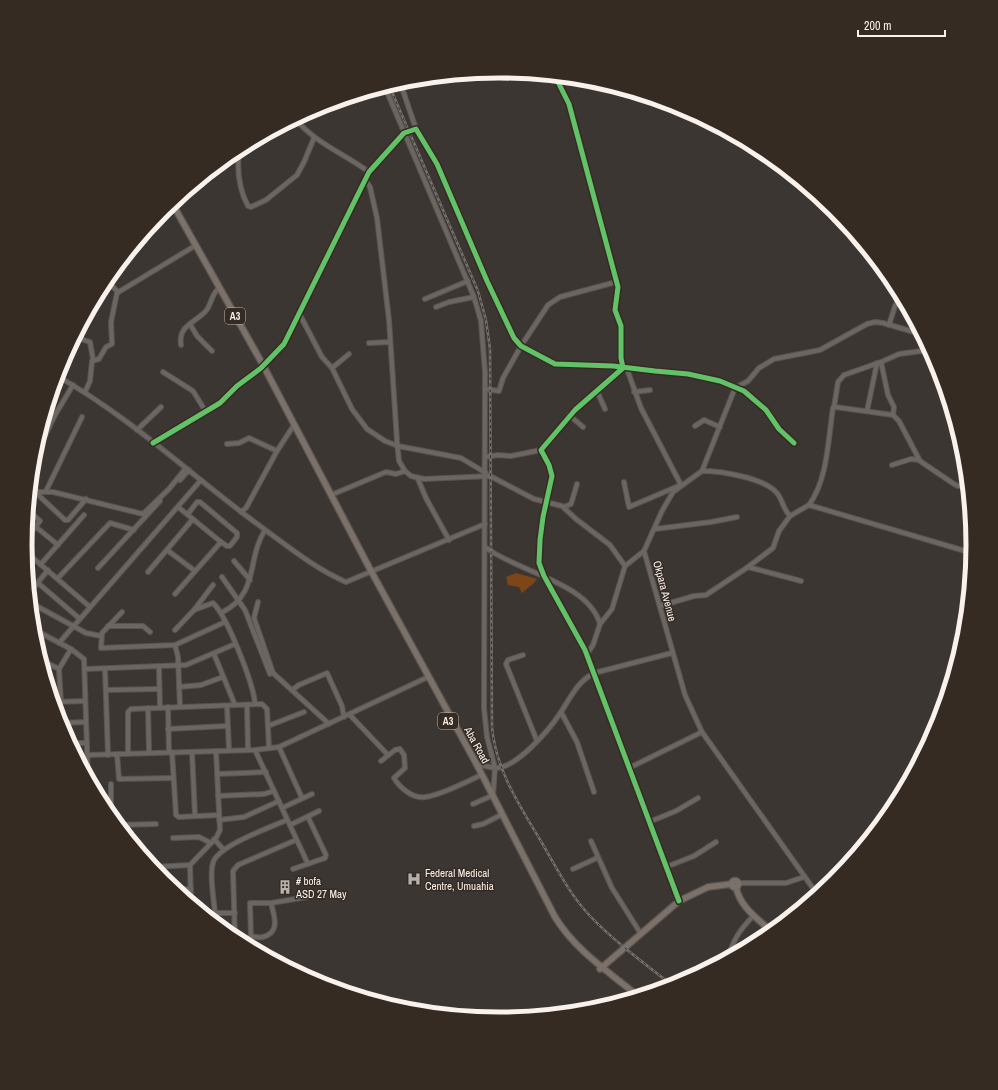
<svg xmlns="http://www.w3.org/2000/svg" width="998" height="1090" font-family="'Archivo Narrow',sans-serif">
<rect width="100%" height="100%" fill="#3c3632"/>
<!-- green -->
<path fill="#7e4517" d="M516 573 537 579 534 583 522 593 519 587 508 585 506 577Z"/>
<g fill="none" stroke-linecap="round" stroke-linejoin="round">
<defs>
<g id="minor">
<path d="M555 76 569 104 618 287 615 310 621 326V358L623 368 575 410 541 450 549 465 552 476 543 517 540 540 539 563 544 576 585 650 679 901"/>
<path d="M400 82 416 129"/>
<path d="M385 87 474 297 481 321 485 372 484 708 487 737 495 768 493 796"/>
<path d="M295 119C317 144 343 153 369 172"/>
<path d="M239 149C237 168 239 190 248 206L251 207 266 200 297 175 304 162 314 138"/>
<path d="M365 179 370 187 377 218 389 320 397 441 399 461 405 471"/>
<path d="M106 280 118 292"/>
<path d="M425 299 468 281"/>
<path d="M436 307 449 302 474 297"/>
<path d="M299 313 322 357 332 368 352 409 367 429 385 441 398 446 461 458 486 473"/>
<path d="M190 324 197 336 212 351"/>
<path d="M889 325 895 306 901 297"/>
<path d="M75 337 90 342 93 359"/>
<path d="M369 343 390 342"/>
<path d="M181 345C178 326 194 323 205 312 211 306 211 296 217 290"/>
<path d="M332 368 349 354"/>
<path d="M163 372 193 391 206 412"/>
<path d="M57 376C132 418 195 479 264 529 290 548 316 569 346 582L485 524"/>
<path d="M485 389 499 391 503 378 521 346 548 305 560 297 616 282"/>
<path d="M597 391 605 409"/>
<path d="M85 392 90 381 92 361 99 359 106 347 112 344 111 322 117 293 193 247"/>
<path d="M634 392 650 390"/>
<path d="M834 407 838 382 844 375 881 362"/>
<path d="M867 411 877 363"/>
<path d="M569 415 583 427"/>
<path d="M893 415 894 407 888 395 881 362 899 354 929 350"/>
<path d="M695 426 704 420 720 427"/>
<path d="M137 430 161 407"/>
<path d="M153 443 220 403 237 386 261 368 284 344 369 172 404 133 416 129 437 164 487 281 514 338 521 346 555 364 613 366 655 371 688 374 720 381 744 391 766 410 779 429 794 443"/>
<path d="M227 444 239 443 249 438 277 451"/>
<path d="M485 457 498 455 511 456 541 450"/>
<path d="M33 461 55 415 73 385"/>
<path d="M892 465 911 459 919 460"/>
<path d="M702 471C722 471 763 478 776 492 783 499 782 508 790 516"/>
<path d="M418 479 426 498 449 540"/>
<path d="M180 480 189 470"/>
<path d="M624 482 629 507 681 485 641 408 627 369"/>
<path d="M30 490 40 492H53L143 514 169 489 186 468"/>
<path d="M34 491 65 520H68L86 499"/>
<path d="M46 491 82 417"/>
<path d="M331 495 386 472 396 474 405 471 411 476 424 479 490 476 534 499 562 506 576 519 610 545 625 566"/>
<path d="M809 505C828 479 828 439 833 408L835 407 893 415 899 421 920 461 954 484 958 486 967 485"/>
<path d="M178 507 221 542 227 546H230L237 537V533L200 502H197L188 514"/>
<path d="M564 507 571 504 577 484"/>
<path d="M241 512 246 508 277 451 294 425"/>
<path d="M36 527 58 545"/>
<path d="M655 529 711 522 737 517"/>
<path d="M26 539 40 521 28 510"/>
<path d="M485 547C517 572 588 582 600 624"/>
<path d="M167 550 195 571"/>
<path d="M26 552 90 607"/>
<path d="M234 561 250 580"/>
<path d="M41 564 84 515"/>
<path d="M748 567 773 548 779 531 790 516 809 505 972 553"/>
<path d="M98 568 160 501"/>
<path d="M148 572 193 519"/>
<path d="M222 577 245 610 270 674"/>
<path d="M58 578 110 523 134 530"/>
<path d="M38 583 80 619"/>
<path d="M35 586 48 570"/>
<path d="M175 594 221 542"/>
<path d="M258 602 254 618 273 673 329 724"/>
<path d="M31 603 86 633 101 636"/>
<path d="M660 606 694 596 706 595 748 567 801 581"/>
<path d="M194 610 213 585"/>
<path d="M122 612 102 633 101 648 175 645 225 622"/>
<path d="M221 613C260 594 246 560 265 530"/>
<path d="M108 626H143L150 632"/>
<path d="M33 629 71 649 84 659 88 777"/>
<path d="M175 630 194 610 213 603C227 616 254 685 255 704"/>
<path d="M59 643 201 480"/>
<path d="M175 645 178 657 180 707"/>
<path d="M214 654 235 705"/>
<path d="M587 654 593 645 600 624 612 609 625 566 644 551"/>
<path d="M523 655 508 660 506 664 537 741"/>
<path d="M41 660 59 669"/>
<path d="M159 667 160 708"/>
<path d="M85 669 186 665 235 644"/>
<path d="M105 669 108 755"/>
<path d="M179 687 201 685 223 677"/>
<path d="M106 690 159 689"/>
<path d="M292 690 299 685 327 673 342 706 344 717"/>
<path d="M54 702 85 701"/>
<path d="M61 702 59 669 71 649"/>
<path d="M247 705 248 750"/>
<path d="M227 706 229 750"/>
<path d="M168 707 169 752"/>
<path d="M148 708 149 753"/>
<path d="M561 712 577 742 594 792"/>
<path d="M350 715 388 755"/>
<path d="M60 723 86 722"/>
<path d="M268 726 304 712"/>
<path d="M168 729 226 726"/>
<path d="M70 743H87"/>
<path d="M279 747 302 798"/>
<path d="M255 750 308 864"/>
<path d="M172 752 176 815 179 817 219 815"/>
<path d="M192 752 195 816"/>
<path d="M117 754 119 779 173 778"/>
<path d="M128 754V712L131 709 262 704 267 709 269 748"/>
<path d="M88 755 255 750 279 747 428 677"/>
<path d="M381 761 395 750 400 749 404 755 405 768 394 778C400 788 413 799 425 797 441 795 464 783 479 776"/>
<path d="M477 765C483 765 488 767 495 768 516 769 550 729 561 712 571 697 577 682 594 673L672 653"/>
<path d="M629 768 702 732"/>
<path d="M217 774 266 772"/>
<path d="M218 796 264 794 274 791"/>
<path d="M473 804 489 797"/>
<path d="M282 808 312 794"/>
<path d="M111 816V784"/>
<path d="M219 820 244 817 279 801"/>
<path d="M649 822 676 811 698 798"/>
<path d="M119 825 156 824"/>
<path d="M290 825 319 811"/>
<path d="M474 826 483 824 499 816"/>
<path d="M173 838 199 837 211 843"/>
<path d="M214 839 224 850"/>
<path d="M591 841 612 888 641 934"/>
<path d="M153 867 190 865"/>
<path d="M666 867 694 856 716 842"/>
<path d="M293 869 325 858 326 855 308 817"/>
<path d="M573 869 597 858"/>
<path d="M739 883H786L804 877"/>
<path d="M175 889H191"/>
<path d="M817 894 702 732 685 695 644 551 662 511 673 492 702 471 735 388 748 381 759 368 774 359 820 350 867 324 875 322 883 323 921 334"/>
<path d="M191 902 190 865 216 838 220 830 216 751"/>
<path d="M204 913H235"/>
<path d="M215 913C214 900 209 875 213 863 217 846 271 827 287 820"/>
<path d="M251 937 250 903H271L307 897"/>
<path d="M235 939 233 871 238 865 296 840"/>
<path d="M239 941C244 940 247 939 251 937 254 936 259 938 263 937 281 932 274 916 271 903"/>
<path d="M728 957C734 938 740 930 754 915"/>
</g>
<g id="major">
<path d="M172 203 263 365 371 571 477 765 555 917C575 950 609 972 638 996"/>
<circle cx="735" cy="884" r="3.5"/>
<path d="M736 887C740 907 757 918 772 932"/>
<path d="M600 969 679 901 708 887 732 884"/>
</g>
</defs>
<!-- minor casing -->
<use href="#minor" stroke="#5a5451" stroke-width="6"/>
<!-- major casing -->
<use href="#major" stroke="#5a5451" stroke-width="8"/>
<!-- minor -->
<use href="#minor" stroke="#6c6663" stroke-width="4"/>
<!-- major -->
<use href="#major" stroke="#7c7169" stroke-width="5.5"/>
<defs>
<path id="rail" d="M389 85 478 291 486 320 490 349 492 727C496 771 520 806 542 843 557 869 570 895 591 917 615 942 644 963 672 985"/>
</defs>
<!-- rail casing -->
<use href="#rail" stroke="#75716e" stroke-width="2.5"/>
<!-- rail -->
<use href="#rail" stroke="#362b23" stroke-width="1" stroke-dasharray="3" stroke-linecap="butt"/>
<defs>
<g id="cycleway">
<path d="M555 76 569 104 618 287 615 310 621 326V358L623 368 575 410 541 450 549 465 552 476 543 517 540 540 539 563 544 576 585 650 679 901"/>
<path d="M153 443 220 403 237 386 261 368 284 344 369 172 404 133 416 129 437 164 487 281 514 338 521 346 555 364 613 366 655 371 688 374 720 381 744 391 766 410 779 429 794 443"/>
</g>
</defs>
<!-- cycleway casing -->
<use href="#cycleway" stroke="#362b23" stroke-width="8"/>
<!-- cycleway -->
<use href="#cycleway" stroke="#61c268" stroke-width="5"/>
</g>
<!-- icons -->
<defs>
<symbol id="hospital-bare" viewBox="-9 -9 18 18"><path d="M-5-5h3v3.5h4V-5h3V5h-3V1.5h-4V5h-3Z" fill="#b7b0ab" stroke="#362b23" stroke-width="2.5" paint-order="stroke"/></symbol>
<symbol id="building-bare" viewBox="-9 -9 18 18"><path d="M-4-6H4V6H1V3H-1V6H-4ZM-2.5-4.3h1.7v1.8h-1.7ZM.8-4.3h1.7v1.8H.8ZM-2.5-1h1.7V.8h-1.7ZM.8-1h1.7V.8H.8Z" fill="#b7b0ab" stroke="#362b23" stroke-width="2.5" paint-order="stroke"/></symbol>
</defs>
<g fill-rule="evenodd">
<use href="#hospital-bare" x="404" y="869" width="20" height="20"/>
<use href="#building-bare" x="275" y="877" width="20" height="20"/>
</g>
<g text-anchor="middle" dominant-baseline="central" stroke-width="3" stroke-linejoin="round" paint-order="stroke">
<!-- shield labels -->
<g fill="#362b23" stroke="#beb6b0" stroke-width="1">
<rect x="225" y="308" width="20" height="16" rx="3"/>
<rect x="438" y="713" width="20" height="16" rx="3"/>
</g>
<g font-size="10" font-weight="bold" fill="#f9f1ec">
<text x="235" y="316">A3</text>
<text x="448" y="721">A3</text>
</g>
<!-- street labels -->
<g font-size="11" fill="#f9f1ec" stroke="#362b23">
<text transform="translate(665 591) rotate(75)">Okpara Avenue</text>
<text transform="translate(477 745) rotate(61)">Aba Road</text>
</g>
<!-- poi labels -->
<g font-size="11" fill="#f9f1ec" stroke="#362b23" text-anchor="start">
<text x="425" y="873">Federal Medical<tspan x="425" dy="13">Centre, Umuahia</tspan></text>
<text x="296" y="881"># bofa<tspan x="296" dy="13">ASD 27 May</tspan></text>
</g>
</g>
<!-- crop -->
<path d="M0 0H998V1090H0ZM32 545a467 467 0 1 1 934 0a467 467 0 1 1-934 0Z" fill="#362b23" fill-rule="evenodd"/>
<path fill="none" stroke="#f9f1ec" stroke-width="5" d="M32 545a467 467 0 1 1 934 0a467 467 0 1 1-934 0Z"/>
<!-- scale -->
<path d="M858 30v6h87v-6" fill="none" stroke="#f9f1ec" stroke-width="2"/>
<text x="864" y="30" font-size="12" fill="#f9f1ec" stroke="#362b23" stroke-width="3" paint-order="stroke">200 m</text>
</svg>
